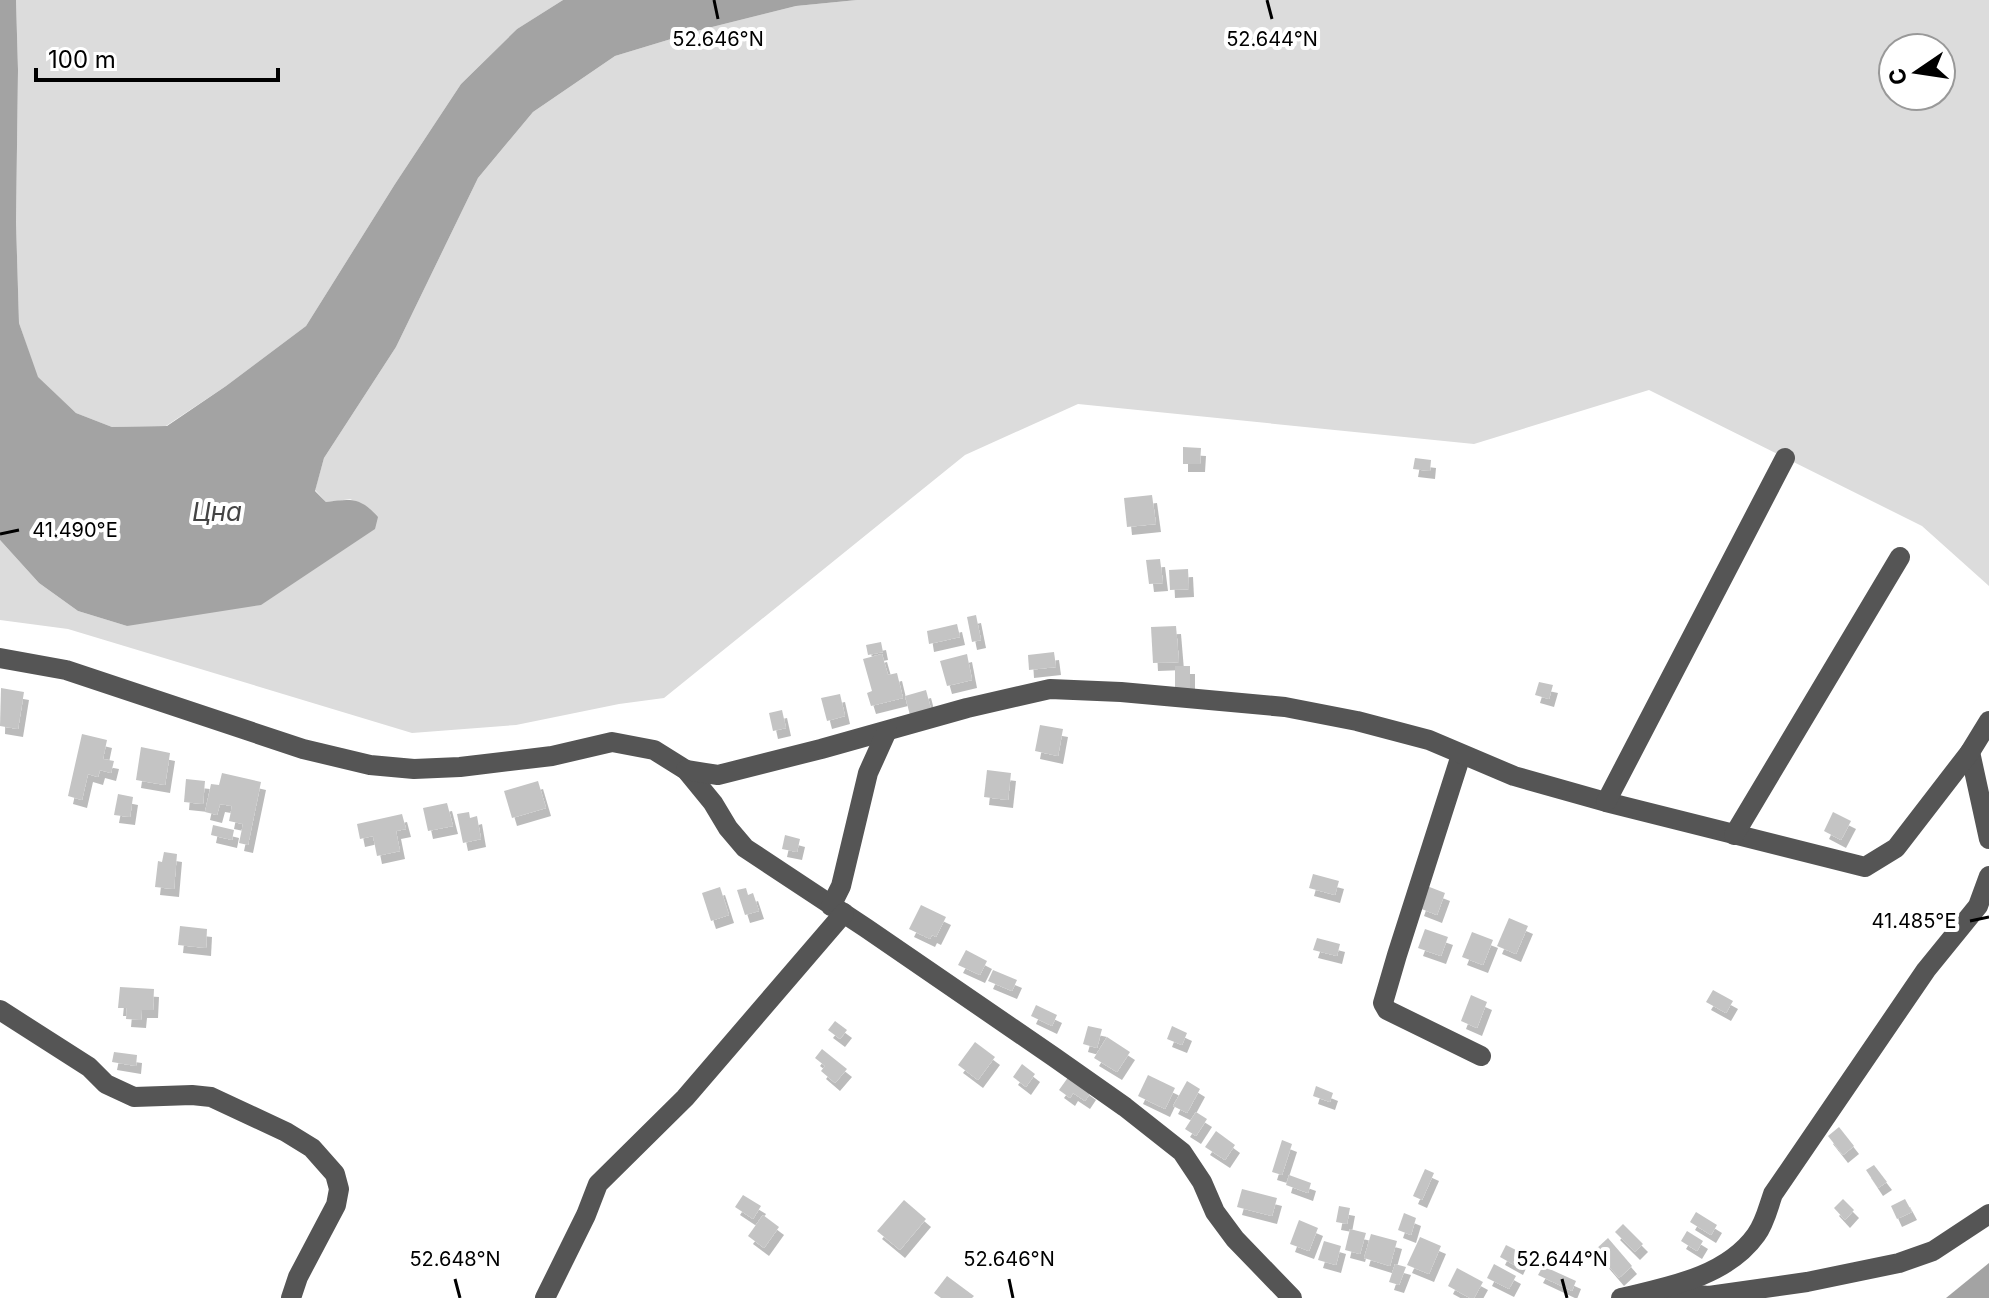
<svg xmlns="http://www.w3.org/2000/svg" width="1989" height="1298" font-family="Inter,sans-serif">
<defs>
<filter id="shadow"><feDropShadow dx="5" dy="8" stdDeviation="0" flood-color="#0004"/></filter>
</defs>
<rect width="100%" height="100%" fill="#fff"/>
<!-- green -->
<g fill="#dcdcdc" fill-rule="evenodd">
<path d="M16 0H563L517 29 461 84 395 184 306 326 226 386 166 426 112 427 76 413 37 377 19 323 16 222 18 70Z"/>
<path d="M857 0H1989V586L1922 526 1649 390 1474 444 1078 404 965 455 664 698 619 704 516 725 412 733 68 629 0 620V540L39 583 78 611 127 626 352 499 326 502 315 490 324 458 396 347 478 178 533 112 615 56 704 29 796 6ZM1893 48H1941V96H1893Z"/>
</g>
<!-- water -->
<g fill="#a3a3a3">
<path d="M0 0H16L18 70 16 222 19 323 38 377 76 413 112 427 167 426 226 386 306 326 395 184 461 84 517 29 563 0H857L796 6 704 29 615 56 533 112 478 178 396 347 324 458 315 491 326 502C351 499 360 497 378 517L375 529 261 605 127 626 78 611 39 583 0 540Z"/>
<path d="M1989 1263V1298H1946Z"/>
</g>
<!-- building -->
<g fill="#c4c4c4" filter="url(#shadow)">
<path d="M1183 447 1201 448 1200 464H1183Z"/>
<path d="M1415 458 1431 460 1430 471 1413 469Z"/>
<path d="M1152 495 1156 524 1127 527 1124 498Z"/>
<path d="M1160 559 1163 583 1149 584 1146 560Z"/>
<path d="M1188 569 1189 589 1170 590 1169 570Z"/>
<path d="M976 615 981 640 972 642 967 617Z"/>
<path d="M957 624 960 637 929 644 927 631Z"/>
<path d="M1176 626 1179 662 1153 663 1151 627Z"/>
<path d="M881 642 883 652 868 655 866 645Z"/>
<path d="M1054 652 1056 667 1029 670 1028 655Z"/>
<path d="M882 654 888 675 897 673 903 698 871 706 867 693 872 691 863 659Z"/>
<path d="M967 654 972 680 947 686 940 661Z"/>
<rect x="1175" y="666" width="15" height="22"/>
<path d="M1539 682 1553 685 1549 699 1535 695Z"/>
<path d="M1 688 24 692 18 729 0 726Z"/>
<path d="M926 690 932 713 911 719 905 696Z"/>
<path d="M840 694 845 716 827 721 821 698Z"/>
<path d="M782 710 786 728 773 731 769 713Z"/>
<path d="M1040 725 1063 729 1058 756 1035 751Z"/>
<path d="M82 734 107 740 103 759 114 761 111 773 100 770 98 777 88 774 82 800 68 796Z"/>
<path d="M141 747 170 753 165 785 136 780Z"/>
<path d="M987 770 1011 773 1008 800 984 797Z"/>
<path d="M222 773 261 782 248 845 239 843 243 824 229 821 232 806 220 804 217 815 205 812 211 784 219 785Z"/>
<path d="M186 779 205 781 203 804 184 802Z"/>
<path d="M538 781 546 808 512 818 504 791Z"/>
<path d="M118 794 133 797 130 817 114 815Z"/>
<path d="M447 803 453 826 428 831 423 808Z"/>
<path d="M469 812 470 818 477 816 481 839 463 843 457 814Z"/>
<path d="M1833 812 1851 821 1841 840 1824 831Z"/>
<path d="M402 814 406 829 396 831 400 851 377 856 373 836 360 839 357 824Z"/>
<path d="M213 825 234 830 232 840 211 835Z"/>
<path d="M785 835 800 839 797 852 782 849Z"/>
<path d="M164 852 177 854 174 889 155 887 158 861 162 862Z"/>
<path d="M1313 874 1339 881 1335 895 1309 888Z"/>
<path d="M1427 886 1445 893 1437 915 1419 908Z"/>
<path d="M720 887 729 915 711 921 702 893Z"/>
<path d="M746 888 748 895 753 893 759 911 745 915 737 890Z"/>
<path d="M921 905 946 917 936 937 932 935 930 939 909 929Z"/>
<path d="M1509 918 1528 926 1516 954 1497 946Z"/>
<path d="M180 926 207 929 206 948 178 945Z"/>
<path d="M1425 929 1448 937 1441 956 1418 948Z"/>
<path d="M1472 932 1493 940 1483 965 1462 957Z"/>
<path d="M1317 938 1340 944 1337 956 1313 950Z"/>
<path d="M966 950 987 961 980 975 958 965Z"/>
<path d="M993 970 1017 980 1012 991 988 981Z"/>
<path d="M120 987 154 989 153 1010H142L141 1020 126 1019 127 1008H118Z"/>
<path d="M1713 990 1733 1001 1726 1013 1706 1002Z"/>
<path d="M1471 995 1487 1002 1477 1028 1461 1021Z"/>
<path d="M1036 1005 1057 1015 1052 1026 1031 1016Z"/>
<path d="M835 1021 847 1030 840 1039 828 1030Z"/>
<path d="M1088 1026 1102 1029 1097 1048 1083 1044Z"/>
<path d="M1172 1026 1187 1033 1182 1045 1167 1039Z"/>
<path d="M1107 1037 1130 1052 1117 1072 1094 1058Z"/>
<path d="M975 1042 995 1057 978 1080 958 1065Z"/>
<path d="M822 1049 847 1069 835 1083 821 1071 825 1066 815 1058Z"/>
<path d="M114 1052 137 1055 136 1066 112 1062Z"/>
<path d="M1022 1064 1035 1074 1026 1087 1013 1077Z"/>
<path d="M1148 1075 1175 1088 1165 1109 1138 1096Z"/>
<path d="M1069 1076 1091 1092 1085 1101 1073 1093 1070 1098 1059 1090Z"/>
<path d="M1187 1081 1200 1089 1187 1113 1173 1106Z"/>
<path d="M1316 1086 1333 1093 1330 1102 1313 1096Z"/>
<path d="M1196 1112 1207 1119 1196 1136 1185 1129Z"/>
<path d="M1839 1127 1854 1146 1843 1155 1828 1136Z"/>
<path d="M1216 1131 1235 1145 1225 1160 1205 1147Z"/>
<path d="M1282 1140 1292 1144 1282 1175 1272 1172Z"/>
<path d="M1874 1165 1887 1182 1878 1188 1866 1170Z"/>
<path d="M1425 1169 1434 1173 1422 1200 1413 1196Z"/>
<path d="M1289 1175 1311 1183 1308 1193 1286 1185Z"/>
<path d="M1242 1189 1277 1198 1272 1216 1237 1207Z"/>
<path d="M743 1195 761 1206 753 1219 735 1207Z"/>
<path d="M1843 1199 1854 1210 1845 1220 1834 1208Z"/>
<path d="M1905 1199 1912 1212 1897 1219 1891 1206Z"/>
<path d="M904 1200 926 1219 900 1250 877 1231Z"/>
<path d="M1339 1206 1350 1208 1347 1224 1336 1222Z"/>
<path d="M1696 1212 1717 1225 1711 1235 1690 1222Z"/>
<path d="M1404 1213 1416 1218 1411 1235 1398 1230Z"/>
<path d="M763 1215 779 1227 764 1248 748 1236Z"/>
<path d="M1299 1220 1318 1228 1309 1251 1290 1244Z"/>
<path d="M1623 1224 1643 1244 1635 1252 1615 1232Z"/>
<path d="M1350 1229 1366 1233 1360 1254 1345 1250Z"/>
<path d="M1687 1231 1703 1241 1697 1251 1681 1241Z"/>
<path d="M1371 1234 1397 1241 1390 1266 1364 1258Z"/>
<path d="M1420 1237 1441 1246 1429 1274 1407 1265Z"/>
<path d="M1608 1238 1632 1266 1619 1278 1595 1250Z"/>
<path d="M1324 1241 1341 1246 1336 1265 1318 1260Z"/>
<path d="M1506 1245 1524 1254 1518 1267 1500 1257Z"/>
<path d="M1395 1264 1406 1267 1399 1285 1389 1282Z"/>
<path d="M1494 1264 1516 1276 1509 1289 1487 1278Z"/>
<path d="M1543 1266 1576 1281 1572 1291 1538 1275Z"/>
<path d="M1457 1268 1483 1282 1474 1298H1470L1448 1286Z"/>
<path d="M947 1276 974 1296 972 1298H941L934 1293Z"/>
</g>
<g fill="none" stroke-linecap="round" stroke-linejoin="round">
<!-- minor -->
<g stroke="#555" stroke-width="20">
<path d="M0 658 66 670 303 749 370 765 414 769 460 767 552 756 612 742 654 750 686 770 713 803 728 828 745 848 866 928 1054 1057 1125 1107 1182 1152 1202 1182 1215 1212 1235 1239 1292 1298"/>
<path d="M1970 752 1989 839"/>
<path d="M1461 755 1397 955 1383 1003 1387 1010 1481 1056"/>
<path d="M686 770 718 775 821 749 967 708 1050 689 1121 692 1285 707 1357 721 1429 740 1514 776 1606 802 1865 867 1896 848 1970 752 1989 721"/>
<path d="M1606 802 1785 458"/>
<path d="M1734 835 1900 557"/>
<path d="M831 906 841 886 868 773 887 731"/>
<path d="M0 1010 89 1067 106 1084 134 1097 192 1095 211 1097 286 1132 312 1148 335 1174 339 1189 336 1205 298 1277 291 1298"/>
<path d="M1663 1292 1709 1296 1807 1282 1899 1263 1933 1251 1989 1214"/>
<path d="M545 1298 586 1215 598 1184 685 1098 844 913"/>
<path d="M1621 1298C1667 1287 1726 1277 1756 1235 1765 1223 1768 1208 1773 1194L1926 970 1978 906 1989 876"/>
</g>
</g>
<!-- ticks -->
<path fill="none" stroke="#000" stroke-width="3" d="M714 0 718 19M1267 0 1272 19M0 534 19 530M1970 921 1989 917M455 1279 460 1298M1009 1279 1013 1298M1562 1279 1567 1298"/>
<g text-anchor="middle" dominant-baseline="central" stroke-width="8" stroke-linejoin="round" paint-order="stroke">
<!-- water labels -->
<g font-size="26" font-style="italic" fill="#444" stroke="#fff">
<text x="217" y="511">Цна</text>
</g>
</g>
<g font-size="20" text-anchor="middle" fill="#000" stroke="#fff" stroke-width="8" stroke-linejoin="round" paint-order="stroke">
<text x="718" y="46">52.646°N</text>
<text x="1272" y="46">52.644°N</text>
<text x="75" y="537">41.490°E</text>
<text x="1914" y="928">41.485°E</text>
<text x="455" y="1266">52.648°N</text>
<text x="1009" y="1266">52.646°N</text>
<text x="1562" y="1266">52.644°N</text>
</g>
<!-- north arrow -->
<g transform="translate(1917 72) rotate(257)"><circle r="38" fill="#ffffff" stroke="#999999" stroke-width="2"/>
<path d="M0-6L14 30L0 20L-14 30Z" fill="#000000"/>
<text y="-12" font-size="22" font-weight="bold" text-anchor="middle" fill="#000000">С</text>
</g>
<!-- scale -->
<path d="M36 68v12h242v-12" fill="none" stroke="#000000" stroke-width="4"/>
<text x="48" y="68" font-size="24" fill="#000000" stroke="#ffffff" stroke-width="6" paint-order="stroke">100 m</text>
</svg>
